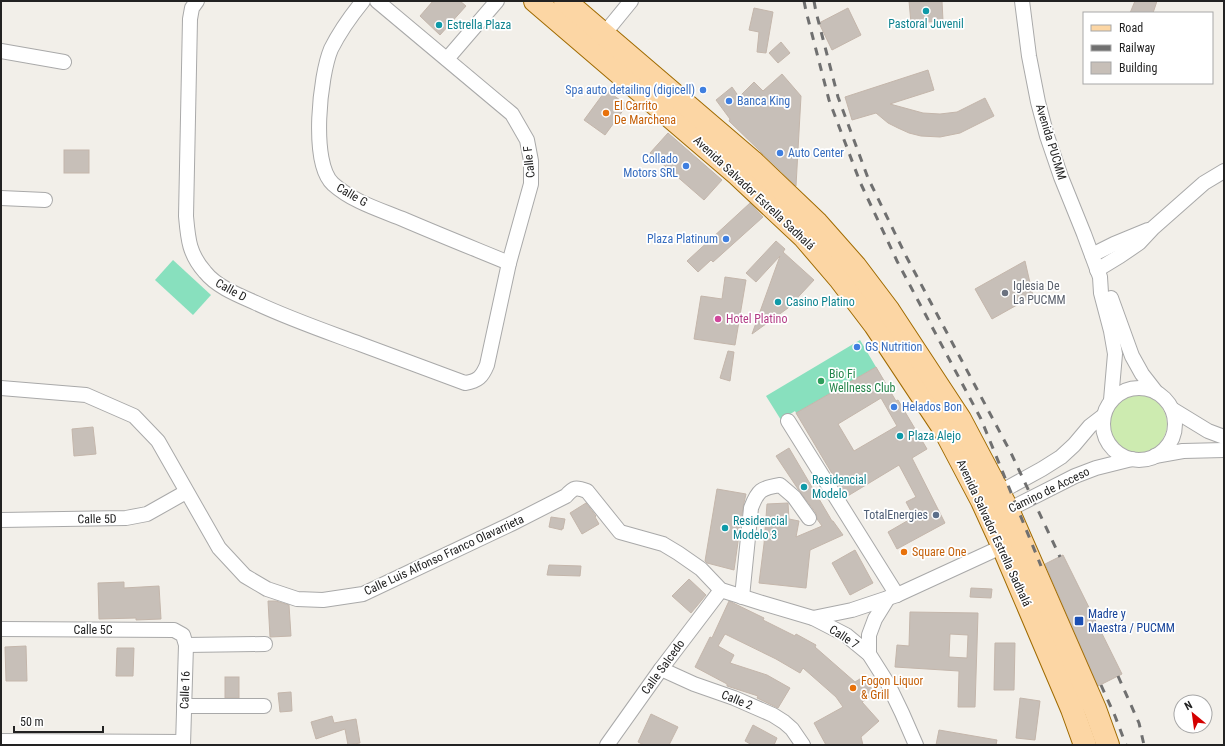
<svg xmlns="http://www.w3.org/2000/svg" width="1225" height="746" font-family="'Roboto Condensed',sans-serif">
<rect width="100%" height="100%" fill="#f2efe9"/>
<!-- grass -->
<circle fill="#cdebb0" cx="1138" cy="424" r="29"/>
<!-- pitch -->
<g fill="#88e0be">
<path d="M173 260 211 295 193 315 155 280Z"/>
<path d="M860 340 876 367 796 413 795 411 781 420 766 396Z"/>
</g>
<!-- building -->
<g fill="#c7bfb8" stroke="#c4b6ab" fill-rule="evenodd">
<path d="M433 1H460L466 6 440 35 420 16Z"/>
<path d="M909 1H942L943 21 911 23Z"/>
<path d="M1135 1H1157L1153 13H1130Z"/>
<path d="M754 8 773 12 766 53 757 52 759 32 749 30Z"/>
<path d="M848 8 861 35 832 50 819 23Z"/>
<path d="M781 42 790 53 778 63 769 53Z"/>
<path d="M928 70 934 90 890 104 923 113 940 114 957 112 985 98 994 116 960 133 940 137 921 136 909 133 898 128 888 123 876 113 852 120 845 97Z"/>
<path d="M782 74 801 96 796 186 729 121 730 119 716 100 732 87 739 97 754 82 763 91Z"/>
<path d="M606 90 627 105 605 135 584 120Z"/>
<path d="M668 133 722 180 704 200 650 153Z"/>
<rect x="64" y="150" width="25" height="23"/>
<path d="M750 203 763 217 713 262 711 260 698 272 687 261Z"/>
<path d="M776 241 785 249 783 252 814 280 788 308 752 334 780 256 756 282 746 273Z"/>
<path d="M1025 261 1033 296 992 319 975 289Z"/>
<path d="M725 277 746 280 735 345 694 339 701 296 722 299Z"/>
<path d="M728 351 734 352 730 381 720 378Z"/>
<path d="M876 367 896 401 898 400 927 449 912 458 945 523 897 549 888 532 914 517 906 502 916 497 899 465 846 497 796 413ZM881 398 897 426 854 451 838 424Z"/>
<path d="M93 427 96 454 74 456 72 429Z"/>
<path d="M789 448 832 521H833L843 535 810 550 806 588 759 583 764 544 767 504 788 503 789 519 799 521 796 537 822 526 817 519 816 513 798 489 776 456Z"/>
<path d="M717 489 746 494 743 507 734 570 707 563 705 561Z"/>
<path d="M586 503 596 516 595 517 599 524 582 534 570 513Z"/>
<path d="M551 517 565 519 563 529 562 528V530L549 527Z"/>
<path d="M855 550 873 583 850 595 832 563Z"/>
<path d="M1063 555 1122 674 1098 686 1045 564Z"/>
<path d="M549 565 581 566 580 576 547 575Z"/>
<path d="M689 579 706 595 691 613 672 596Z"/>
<path d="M124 582V588L159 586 161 619 136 620V618L99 619 98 583Z"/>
<path d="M971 588 992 589 991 598 970 597Z"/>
<path d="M268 601H276L289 605 291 636 270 637Z"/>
<path d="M729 601 764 618 763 620 795 636 796 634 816 645 815 647 855 682 863 677 875 693 862 702 879 721 861 737 863 745H826L814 723 843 707 836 697 803 668 800 673 776 659 725 634 718 646 734 655 730 663 767 675 790 688 778 708 757 698 758 696 727 686V684L695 667 710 637 712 638Z"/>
<path d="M910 612 978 613 975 707H958L959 671 895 667 897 645 909 646ZM950 634 968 635 967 658 949 657Z"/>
<path d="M995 643H1015L1014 690H994Z"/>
<path d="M26 646 27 681H6L5 647Z"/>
<path d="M117 648H134L133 676H116Z"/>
<rect x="225" y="677" width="14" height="21"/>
<path d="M291 692 292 711 280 712 278 693Z"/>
<path d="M1020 698 1040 701 1035 740 1016 738Z"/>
<path d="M651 714 678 727 669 745H644L638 742Z"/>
<path d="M332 716 334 723 356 719 360 743 348 745 345 729 316 739 311 722Z"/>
<path d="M753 725 777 738 774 745H752L745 741Z"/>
<path d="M939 730 997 740 996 745H936Z"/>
</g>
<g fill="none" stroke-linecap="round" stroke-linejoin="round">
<defs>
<g id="minor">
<path d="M197 1 192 8 190 19 186 216C188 239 189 254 205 272 217 287 238 295 256 303 290 319 325 331 360 344 395 357 430 370 465 383 478 381 482 377 487 365L509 263 531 184V161L527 140 512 114 377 1"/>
<path d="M363 1C350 17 340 31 331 49 320 75 310 163 333 184 353 202 381 210 405 220 440 235 475 249 509 263"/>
<path d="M1022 1 1029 56 1038 102 1047 136 1061 177 1084 234 1100 277 1101 293 1111 331 1115 354 1111 400"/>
<path d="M604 34 631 1"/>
<path d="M1 51 64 62"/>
<path d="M447 59 497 1"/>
<path d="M1 198 45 200"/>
<path d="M1092 255 1114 244 1148 230"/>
<path d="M1097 270 1120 256 1139 243 1153 228 1204 183 1224 171"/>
<path d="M1111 298 1132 356 1142 374 1156 392"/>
<path d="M1 388 86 395 134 416 158 441 219 548 245 576 267 589 297 599 323 600 363 594 511 524 566 496C574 487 576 487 587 491L620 532 663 544 678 553 701 569 721 590 762 603 813 618 846 635 869 654 888 684 902 713 916 745"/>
<circle cx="1139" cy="424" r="36"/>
<path d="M1172 409 1208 431 1224 437"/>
<path d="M788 421 897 595"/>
<path d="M1155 456 1183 451 1224 450"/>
<path d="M993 496 1042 469 1061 457 1074 445 1090 426 1103 416"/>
<path d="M1000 514 1075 476 1096 468 1132 459"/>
<path d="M1 520 126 518 147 514 186 492"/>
<path d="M742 597 751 508C758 490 761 488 780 485L794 497 809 518"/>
<path d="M813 618 852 610 897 595 1010 543"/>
<path d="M1 629 174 630 183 635 186 645 183 745"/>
<path d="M186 645 265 644"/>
<path d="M869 654V635L875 619 888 598"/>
<path d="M661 669 694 684 734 698 773 715 784 722 792 729 803 745"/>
<path d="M184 706H264"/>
<path d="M1 741 183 742"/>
<path d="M607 745 661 669 721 590"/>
</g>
<g id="primary">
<path d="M535 1 738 175 804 237 840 279 875 325 944 429 982 501 1003 547 1072 709 1085 745"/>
<path d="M565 1 752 161 817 223 855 266 889 311 960 419 1008 510 1095 709 1108 745"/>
</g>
</defs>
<!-- minor casing -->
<use href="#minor" stroke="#a9a9a9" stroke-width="16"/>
<!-- primary casing -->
<use href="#primary" stroke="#a06b00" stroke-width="24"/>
<!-- minor -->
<use href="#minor" stroke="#fff" stroke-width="14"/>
<!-- primary -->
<use href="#primary" stroke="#fcd6a4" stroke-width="22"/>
<!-- rail -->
<g stroke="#707070" stroke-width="3" stroke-dasharray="8 8" stroke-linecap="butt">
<path d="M804 1 806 11 829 100 860 182 897 261 981 419 1041 566"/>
<path d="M814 1 816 12 838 97 868 178 906 256 1011 453 1060 557"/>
<path d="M1118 676 1139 723 1144 745"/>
<path d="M1101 685 1115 716 1126 745"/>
</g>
</g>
<!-- markers -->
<g fill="#0f9aa8" stroke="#fff" stroke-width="1.5">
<circle cx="926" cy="11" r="4"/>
<circle cx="439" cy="25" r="4"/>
<circle cx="778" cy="302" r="4"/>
<circle cx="900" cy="436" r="4"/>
<circle cx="804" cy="487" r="4"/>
<circle cx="725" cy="528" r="4"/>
</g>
<g fill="#3f7fe0" stroke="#fff" stroke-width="1.5">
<circle cx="703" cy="90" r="4"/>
<circle cx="729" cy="101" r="4"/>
<circle cx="780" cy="153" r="4"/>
<circle cx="686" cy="166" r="4"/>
<circle cx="726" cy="239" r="4"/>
<circle cx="857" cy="347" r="4"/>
<circle cx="894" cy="407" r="4"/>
</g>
<g fill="#e8710a" stroke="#fff" stroke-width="1.5">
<circle cx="606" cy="113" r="4"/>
<circle cx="904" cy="552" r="4"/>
<circle cx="853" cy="688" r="4"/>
</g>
<circle fill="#6b7280" stroke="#fff" stroke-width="1.5" cx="1005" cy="293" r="4"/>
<circle fill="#d1479c" stroke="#fff" stroke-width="1.5" cx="718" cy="319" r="4"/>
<circle fill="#2e9e5b" stroke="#fff" stroke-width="1.5" cx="821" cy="381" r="4"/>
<circle fill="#5c6f8a" stroke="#fff" stroke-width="1.5" cx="936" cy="515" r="4"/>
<rect fill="#1a4fb4" stroke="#fff" stroke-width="1.5" x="1074" y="616" width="10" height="10" rx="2"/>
<g text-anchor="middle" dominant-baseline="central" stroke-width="3.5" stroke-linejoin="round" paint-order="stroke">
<!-- culture labels -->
<g font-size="12" fill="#0d838f" stroke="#fff" text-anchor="start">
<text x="926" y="24" text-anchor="middle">Pastoral Juvenil</text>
<text x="447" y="25">Estrella Plaza</text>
<text x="786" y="302">Casino Platino</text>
<text x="908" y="436">Plaza Alejo</text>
<text x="812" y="480">Residencial<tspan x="812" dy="14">Modelo</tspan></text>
<text x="733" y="521">Residencial<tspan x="733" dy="14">Modelo 3</tspan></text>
</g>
<!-- shop labels -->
<g font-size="12" fill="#366cbe" stroke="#fff" text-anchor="start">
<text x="695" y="90" text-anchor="end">Spa auto detailing (digicell)</text>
<text x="737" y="101">Banca King</text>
<text x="788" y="153">Auto Center</text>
<text x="678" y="159" text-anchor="end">Collado<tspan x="678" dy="14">Motors SRL</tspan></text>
<text x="718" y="239" text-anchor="end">Plaza Platinum</text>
<text x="865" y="347">GS Nutrition</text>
<text x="902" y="407">Helados Bon</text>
</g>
<!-- food labels -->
<g font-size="12" fill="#c56008" stroke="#fff" text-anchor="start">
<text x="614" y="106">El Carrito<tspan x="614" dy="14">De Marchena</tspan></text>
<text x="912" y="552">Square One</text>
<text x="861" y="681">Fogon Liquor<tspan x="861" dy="14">&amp; Grill</tspan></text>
</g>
<!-- street labels -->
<g font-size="12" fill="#222" stroke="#fff">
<text transform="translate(1051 142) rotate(73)">Avenida PUCMM</text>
<text transform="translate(529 162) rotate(-96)">Calle F</text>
<text transform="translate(754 193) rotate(43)">Avenida Salvador Estrella Sadhalá</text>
<text transform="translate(352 195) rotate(30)">Calle G</text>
<text transform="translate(231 290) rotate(29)">Calle D</text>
<text transform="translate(1049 490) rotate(-26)">Camino de Acceso</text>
<text transform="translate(97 519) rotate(-1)">Calle 5D</text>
<text transform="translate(994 533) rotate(65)">Avenida Salvador Estrella Sadhalá</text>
<text transform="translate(444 555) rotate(-25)">Calle Luis Alfonso Franco Olavarrieta</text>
<text x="93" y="630">Calle 5C</text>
<text transform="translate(844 637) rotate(33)">Calle 7</text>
<text transform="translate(663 667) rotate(-54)">Calle Salcedo</text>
<text transform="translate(185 690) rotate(-88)">Calle 16</text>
<text transform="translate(737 700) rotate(22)">Calle 2</text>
</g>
<!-- worship labels -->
<g font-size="12" fill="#5b616d" stroke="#fff" text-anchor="start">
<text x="1013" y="286">Iglesia De<tspan x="1013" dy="14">La PUCMM</tspan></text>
</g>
<!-- hotel labels -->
<g font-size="12" fill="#b23c85" stroke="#fff" text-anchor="start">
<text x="726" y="319">Hotel Platino</text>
</g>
<!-- leisure labels -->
<g font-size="12" fill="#27864d" stroke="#fff" text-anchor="start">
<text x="829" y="374">Bio Fi<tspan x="829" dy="14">Wellness Club</tspan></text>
</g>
<!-- service labels -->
<g font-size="12" fill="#4e5e75" stroke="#fff" text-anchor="end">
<text x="928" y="515">TotalEnergies</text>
</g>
<!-- transit labels -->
<g font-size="12" fill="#164399" stroke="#fff" text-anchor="start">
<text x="1088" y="614">Madre y<tspan x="1088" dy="14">Maestra / PUCMM</tspan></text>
</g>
</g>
<!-- border -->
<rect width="1225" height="746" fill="none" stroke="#222222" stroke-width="4"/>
<!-- legend -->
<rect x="1083" y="12" width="130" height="72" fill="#ffffff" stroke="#a7a7a7"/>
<rect x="1091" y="25" width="20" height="6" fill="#fcd6a4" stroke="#a7a7a7"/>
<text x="1119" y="32" font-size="12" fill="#222222">Road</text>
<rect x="1091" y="45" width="20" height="6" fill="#707070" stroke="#a7a7a7"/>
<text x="1119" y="52" font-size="12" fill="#222222">Railway</text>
<rect x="1091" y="62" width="20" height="12" fill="#c7bfb8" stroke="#a7a7a7"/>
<text x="1119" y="72" font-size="12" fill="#222222">Building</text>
<!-- north arrow -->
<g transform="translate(1193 714) rotate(331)"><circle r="19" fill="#ffffff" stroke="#a7a7a7"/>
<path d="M0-3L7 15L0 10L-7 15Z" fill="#d40000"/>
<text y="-6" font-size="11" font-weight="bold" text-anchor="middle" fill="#222222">N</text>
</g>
<!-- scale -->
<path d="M14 726v6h89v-6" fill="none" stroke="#222222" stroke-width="2"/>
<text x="20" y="726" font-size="12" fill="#222222" stroke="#ffffff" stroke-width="3" paint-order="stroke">50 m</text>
</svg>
